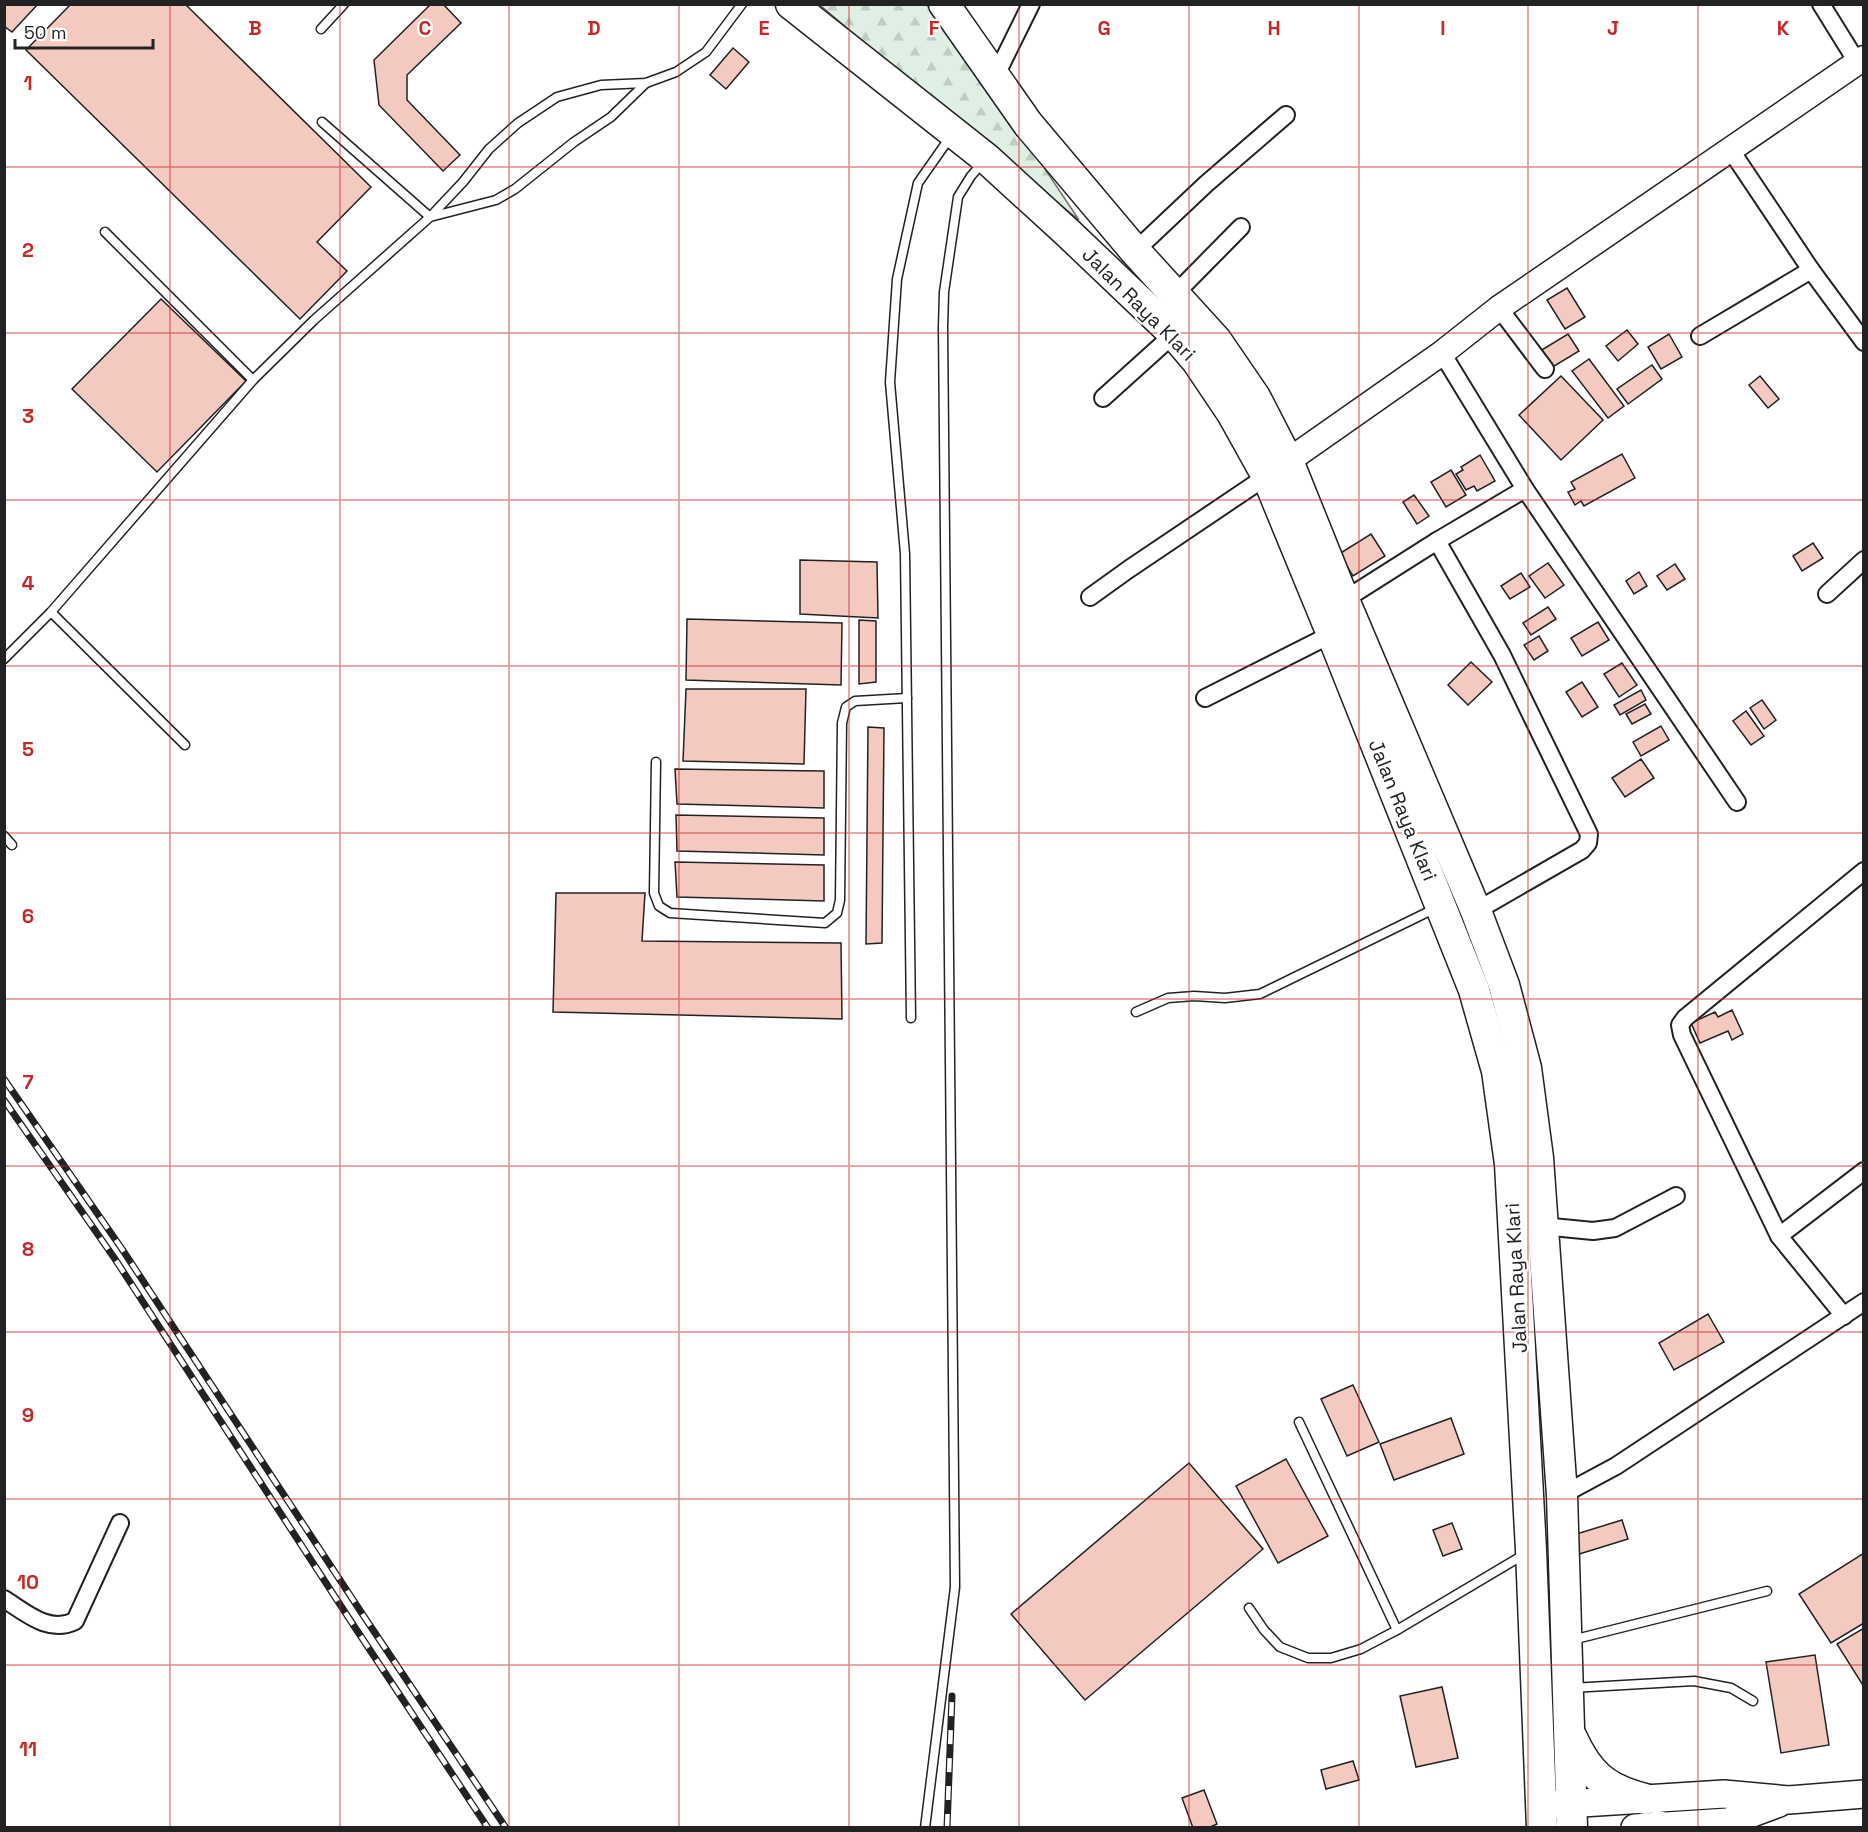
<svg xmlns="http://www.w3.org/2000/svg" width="1868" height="1832" font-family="'Space Grotesk',sans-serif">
<defs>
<pattern id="forest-firs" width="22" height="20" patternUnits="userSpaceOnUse" patternTransform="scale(1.5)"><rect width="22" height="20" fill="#e0efe3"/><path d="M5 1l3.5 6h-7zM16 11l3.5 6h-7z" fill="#c0cdc2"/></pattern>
</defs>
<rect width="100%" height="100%" fill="#fff"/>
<!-- forest -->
<path fill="url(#forest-firs)" stroke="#6f6f6f" stroke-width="1.5" d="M820 5H927L987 82 1079 220 942 109Z"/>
<!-- building -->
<g fill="#f3c9c0" stroke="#222" stroke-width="1.5">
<path d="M4 4H38L12 32 4 26Z"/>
<path d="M71 4H185L371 187 317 242 347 271 300 319 26 50Z"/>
<path d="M431 4H443L461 23 407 75V100L460 155 443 171 379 105 374 60Z"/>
<path d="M733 48 749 62 726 89 710 75Z"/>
<path d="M1567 288 1585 317 1565 329 1547 300Z"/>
<path d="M161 299 246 381 157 472 72 389Z"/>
<path d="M1627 330 1638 344 1618 361 1606 346Z"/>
<path d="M1568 334 1579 351 1551 368 1540 351Z"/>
<path d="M1669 334 1682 357 1661 369 1648 347Z"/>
<path d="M1589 359 1624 406 1608 418 1572 371Z"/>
<path d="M1652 365 1662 379 1628 404 1617 389Z"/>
<path d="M1561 376 1603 420 1561 460 1519 415Z"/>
<path d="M1760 376 1779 399 1768 408 1749 385Z"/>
<path d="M1622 454 1635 478 1584 506 1581 501 1575 505 1568 492 1575 489 1571 482Z"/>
<path d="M1480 455 1495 481 1477 491 1474 486 1466 490 1456 474 1463 470 1461 467Z"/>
<path d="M1451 470 1466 495 1446 507 1431 482Z"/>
<path d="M1414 495 1429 516 1417 524 1403 502Z"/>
<path d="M1371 534 1385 556 1353 576 1339 554Z"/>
<path d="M1813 543 1823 558 1802 571 1793 556Z"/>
<path d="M800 560 877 562 878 618 800 614Z"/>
<path d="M1548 563 1564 585 1545 598 1529 576Z"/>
<path d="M1675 564 1685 579 1667 590 1657 576Z"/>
<path d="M1639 572 1647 586 1634 594 1626 581Z"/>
<path d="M1521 573 1530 587 1510 599 1501 586Z"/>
<path d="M1548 607 1556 619 1531 635 1523 623Z"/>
<path d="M687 619 842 623 841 685 686 680Z"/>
<path d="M859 620 876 621V682L859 684Z"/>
<path d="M1598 622 1609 640 1582 656 1571 638Z"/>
<path d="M1539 636 1548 651 1534 660 1524 645Z"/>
<path d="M1471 662 1492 682 1468 705 1448 685Z"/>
<path d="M1622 663 1637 685 1619 697 1604 674Z"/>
<path d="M1582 682 1598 707 1582 717 1566 692Z"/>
<path d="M686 689H806L804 764 683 761Z"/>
<path d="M1641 690 1646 700 1620 715 1614 705Z"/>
<path d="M1762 700 1776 720 1764 729 1750 708Z"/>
<path d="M1645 704 1651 714 1632 724 1626 714Z"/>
<path d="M1746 711 1764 736 1751 745 1733 721Z"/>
<path d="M1661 726 1669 740 1641 756 1633 742Z"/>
<path d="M868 727 884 728 882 943 866 944Z"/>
<path d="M1641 759 1654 778 1625 797 1612 778Z"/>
<path d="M675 769 824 771V808L677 804Z"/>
<path d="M676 815 824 818V855L677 851Z"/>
<path d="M675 862 824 865V901L677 897Z"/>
<path d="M556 893H645L642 941 841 943 842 1019 553 1012Z"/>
<path d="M1732 1010 1743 1034 1732 1040 1728 1031 1700 1043 1691 1023 1715 1012 1718 1017Z"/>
<path d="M1708 1314 1724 1342 1674 1370 1659 1343Z"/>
<path d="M1353 1385 1379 1442 1347 1456 1321 1399Z"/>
<path d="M1451 1418 1464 1454 1394 1480 1380 1444Z"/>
<path d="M1286 1459 1328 1536 1278 1563 1236 1486Z"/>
<path d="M1189 1463 1263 1549 1085 1700 1011 1614Z"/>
<path d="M1622 1520 1628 1539 1576 1555 1570 1536Z"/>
<path d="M1452 1523 1462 1549 1443 1556 1433 1530Z"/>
<path d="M1864 1553V1623L1831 1643 1799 1594Z"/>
<path d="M1864 1628V1687L1837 1644Z"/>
<path d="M1815 1655 1829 1745 1781 1753 1766 1662Z"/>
<path d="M1442 1687 1458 1758 1416 1767 1400 1696Z"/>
<path d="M1353 1761 1359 1780 1326 1789 1321 1770Z"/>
<path d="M1204 1790 1217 1824 1208 1828H1193L1182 1798Z"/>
</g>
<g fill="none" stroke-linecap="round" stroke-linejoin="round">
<defs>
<g id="lane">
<path d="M321 29 344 4"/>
<path d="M322 122 430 217 496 200 515 189 574 142 611 117 646 83"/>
<path d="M105 232 253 380"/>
<path d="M51 612 185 745"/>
<path d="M4 659 51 612 253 380 314 320 430 217 463 182 489 149 518 123 557 97 601 85 646 83 676 72 706 52 742 4"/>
<path d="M656 762 654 893 659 906 670 913 825 923 837 913 840 900 842 723 846 707 855 701 907 698"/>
<path d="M4 836 12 845"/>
<path d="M1136 1012 1168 998 1194 996 1225 998 1260 994 1436 908"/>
<path d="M911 1018 905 554 890 382 897 279 918 183 951 136"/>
<path d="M1299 1422 1397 1630"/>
<path d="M1249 1608 1264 1630 1280 1647 1308 1658H1331L1361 1649 1397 1630 1525 1554"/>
<path d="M1572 1640 1767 1591"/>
<path d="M1571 1688 1694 1681 1731 1688 1753 1701"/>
<path d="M925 1828 955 1587 943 327 944 292 958 197 971 176 984 161"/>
</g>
<g id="street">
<path d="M1821 4 1857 62"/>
<path d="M995 77 1031 4"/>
<path d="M1730 149 1811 270 1864 342"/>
<path d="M1135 251 1206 184 1286 115"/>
<path d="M1175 294 1241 227"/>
<path d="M1499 308 1545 369"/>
<path d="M1700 336 1811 270"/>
<path d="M1442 353 1525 489 1737 802"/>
<path d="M1103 398 1174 334"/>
<path d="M1437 541 1502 655 1589 834 1588 843 1582 850 1476 911"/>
<path d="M1827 594 1864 560"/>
<path d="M1090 597 1129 569 1267 476"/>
<path d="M1344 600 1437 541 1525 489"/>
<path d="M1205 698 1332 634"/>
<path d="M1542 1226 1593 1231 1615 1228 1676 1196"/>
<path d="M1779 1236 1864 1171"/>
<path d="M1844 1316 1779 1236 1682 1035 1680 1025 1685 1018 1864 871"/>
<path d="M1562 1495 1616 1466 1864 1302"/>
<path d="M4 1599C26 1613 49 1634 75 1621L120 1523"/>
</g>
<path id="secondary" d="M1288 461 1442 353 1499 308 1864 58"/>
<g id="primary">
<path d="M1550 1805 1724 1794 1789 1800 1864 1794"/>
<path d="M1635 1828 1728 1822 1779 1803"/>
</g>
<g id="highway">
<path d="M791 4 987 159 1068 233 1174 334 1197 361 1232 413 1267 476 1332 634 1474 990 1497 1071 1510 1164 1531 1550 1542 1828"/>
<path d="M944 4 1028 124 1135 251 1216 340 1255 397 1288 461 1344 600 1476 911 1504 985 1526 1068 1538 1158 1562 1495 1572 1828"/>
<path d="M1571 1736C1588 1774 1605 1789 1645 1799"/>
<path d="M1656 1828 1658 1826"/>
</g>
</defs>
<!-- lane casing -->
<use href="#lane" stroke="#222" stroke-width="11"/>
<!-- street casing -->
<use href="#street" stroke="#222" stroke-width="20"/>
<!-- secondary casing -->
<use href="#secondary" stroke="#222" stroke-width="27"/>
<!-- primary casing -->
<use href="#primary" stroke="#222" stroke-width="30"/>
<!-- highway casing -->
<use href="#highway" stroke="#222" stroke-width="33"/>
<!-- lane -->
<use href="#lane" stroke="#fff" stroke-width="8"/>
<!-- street -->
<use href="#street" stroke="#fff" stroke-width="16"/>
<!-- secondary -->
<use href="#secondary" stroke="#fff" stroke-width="24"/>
<!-- primary -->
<use href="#primary" stroke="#fff" stroke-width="27"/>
<!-- highway -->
<use href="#highway" stroke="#fff" stroke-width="30"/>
<defs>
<g id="rail">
<path d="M4 1079 122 1249 365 1618 506 1828"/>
<path d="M4 1100 115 1259 354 1626 488 1828"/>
<path d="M947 1828 952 1696"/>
</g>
</defs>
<!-- rail casing -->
<use href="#rail" stroke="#222" stroke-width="7"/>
<!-- rail -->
<use href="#rail" stroke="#fff" stroke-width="4.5" stroke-dasharray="14" stroke-linecap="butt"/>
</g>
<!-- grid -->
<path fill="none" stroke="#c62828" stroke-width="1.5" stroke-opacity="0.55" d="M170 4V1828M340 4V1828M509 4V1828M679 4V1828M849 4V1828M1019 4V1828M1189 4V1828M1359 4V1828M1528 4V1828M1698 4V1828M4 167H1864M4 333H1864M4 500H1864M4 666H1864M4 833H1864M4 999H1864M4 1166H1864M4 1332H1864M4 1499H1864M4 1665H1864"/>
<g text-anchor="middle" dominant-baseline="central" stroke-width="4.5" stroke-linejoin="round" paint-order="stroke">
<!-- street labels -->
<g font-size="20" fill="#222" stroke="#fff">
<text transform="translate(1139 304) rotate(45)">Jalan Raya Klari</text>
<text transform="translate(1403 810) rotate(68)">Jalan Raya Klari</text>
<text transform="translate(1516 1278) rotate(-93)">Jalan Raya Klari</text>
</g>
</g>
<g font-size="20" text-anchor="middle" font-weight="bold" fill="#c62828" stroke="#fff" stroke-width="4.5" stroke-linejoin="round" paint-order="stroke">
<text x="255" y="35">B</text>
<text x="425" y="35">C</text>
<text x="594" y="35">D</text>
<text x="764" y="35">E</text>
<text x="934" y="35">F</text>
<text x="1104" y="35">G</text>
<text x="1274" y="35">H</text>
<text x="1443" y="35">I</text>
<text x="1613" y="35">J</text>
<text x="1783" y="35">K</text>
<text x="28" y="90">1</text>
<text x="28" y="257">2</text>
<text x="28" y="423">3</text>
<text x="28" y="590">4</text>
<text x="28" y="756">5</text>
<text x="28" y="923">6</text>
<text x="28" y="1089">7</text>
<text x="28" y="1256">8</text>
<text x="28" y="1422">9</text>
<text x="28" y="1589">10</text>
<text x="28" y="1756">11</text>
</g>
<!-- border -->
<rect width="1868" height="1832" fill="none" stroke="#222222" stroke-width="12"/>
<!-- scale -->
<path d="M15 39v9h138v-9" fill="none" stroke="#222222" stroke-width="3"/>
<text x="24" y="39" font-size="18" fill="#222222" stroke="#ffffff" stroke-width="4.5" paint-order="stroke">50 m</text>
</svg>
